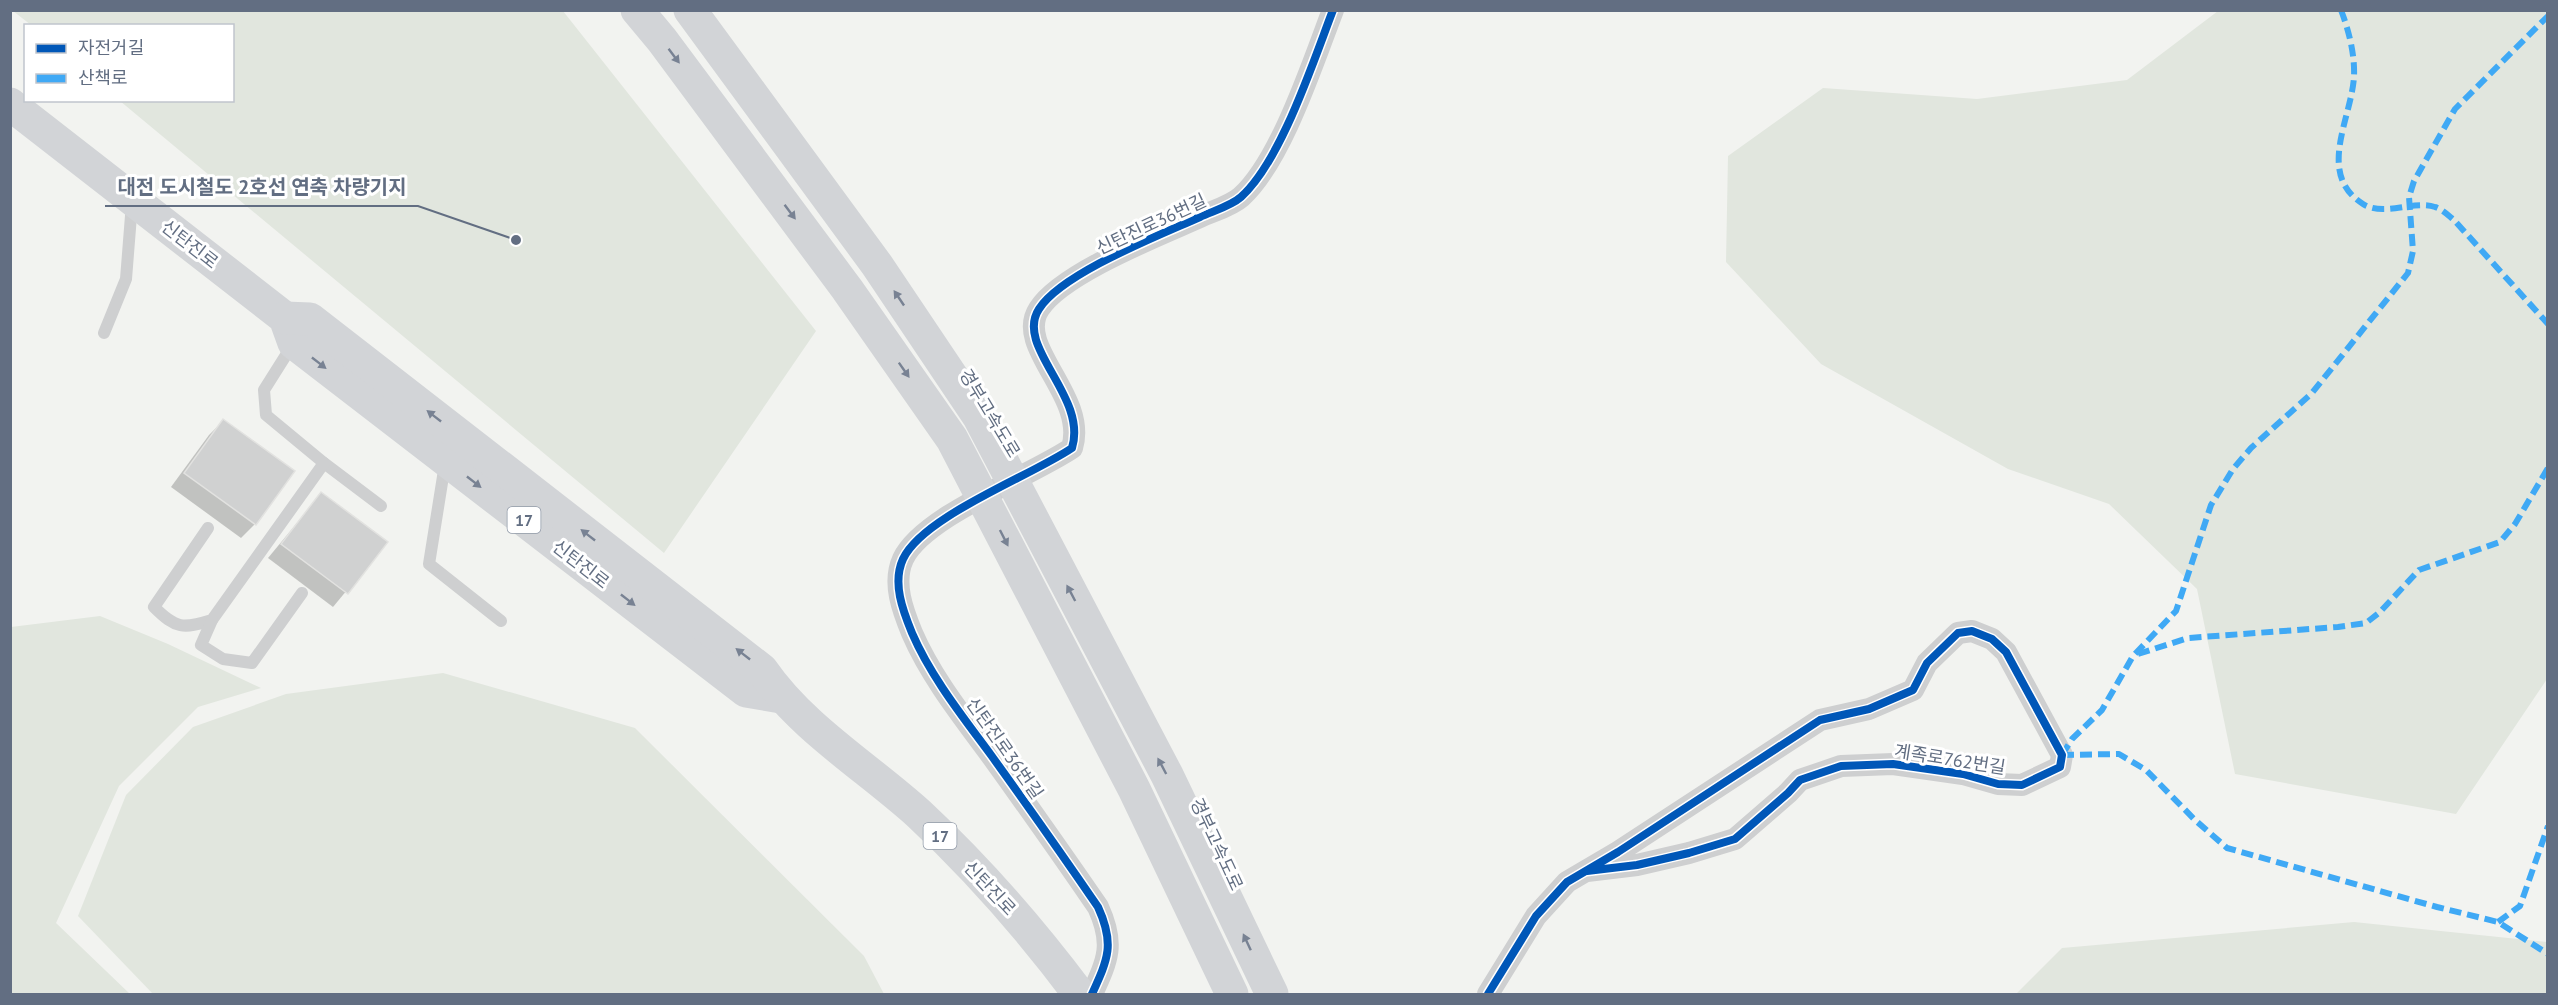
<svg xmlns="http://www.w3.org/2000/svg" width="2558" height="1005" font-family="'PT Sans','Noto Sans KR',sans-serif">
<rect width="100%" height="100%" fill="#f2f3f0"/>
<!-- green -->
<g fill="#e1e6de">
<path d="M13 11H563L816 331 664 553 120 101 232 100V26L31 25Z"/>
<path d="M2218 11H2547V679L2456 814 2235 774 2197 589 2109 504 2008 469 1821 364 1726 262 1728 156 1823 88 1977 99 2127 80Z"/>
<path d="M100 616 168 644 261 688 198 707 119 786 56 923 130 994H11V627Z"/>
<path d="M443 673 635 728 864 956 884 994H153L78 916 126 795 193 727 286 694Z"/>
<path d="M2354 922 2547 942V994H2016L2062 948Z"/>
</g>
<!-- shadow -->
<g fill="#0003">
<path d="M223 421 255 524 241 538 171 487 209 435Z"/>
<path d="M321 494 386 543 333 607 268 558Z"/>
</g>
<!-- building -->
<g fill="#d0d1d1" stroke="#e2e2e0" stroke-width="1.5">
<path d="M223 419 295 471 256 525 184 473Z"/>
<path d="M321 492 388 542 348 594 281 544Z"/>
</g>
<g fill="none" stroke-linecap="round" stroke-linejoin="round">
<!-- lane -->
<g stroke="#cecfd0" stroke-width="12">
<path d="M104 333 126 279 132 203"/>
<path d="M324 463 381 506"/>
<path d="M445 464 429 564 501 621"/>
<path d="M208 528 154 607C176 629 183 629 212 620L324 463 266 415 264 390 293 344"/>
<path d="M212 620 201 645 223 659 252 663 302 593"/>
</g>
<!-- street -->
<g stroke="#cecfd0" stroke-width="22">
<path d="M1092 994C1108 959 1115 944 1098 907 1063 856 1027 805 991 755 963 717 931 677 912 633 903 611 892 583 903 559 923 516 1031 476 1072 448 1088 396 1014 347 1039 309 1062 273 1160 235 1200 217 1213 211 1231 206 1241 197 1281 161 1313 62 1333 10"/>
<path d="M1488 994 1536 916 1567 882 1618 852 1820 720 1869 709 1913 690 1927 663 1958 633 1972 631 1992 639 2006 652 2062 755 2060 767 2022 785 1998 784 1963 774 1893 764 1841 766 1800 780 1788 793 1735 839 1689 853 1637 865 1587 871"/>
</g>
<!-- primary -->
<g stroke="#d2d4d7" stroke-width="33">
<path d="M10 104 285 318 294 343 746 691 781 697"/>
<path d="M285 318 310 319 762 670C802 728 867 767 919 814 978 869 1031 930 1079 994"/>
</g>
<!-- highway -->
<g stroke="#d2d4d7" stroke-width="33">
<path d="M637 10 662 40 847 289 952 439 1134 789 1232 994"/>
<path d="M690 10 877 265 979 417 1167 775 1272 994"/>
</g>
<!-- quiet -->
<g stroke="#3fa9f5" stroke-width="6" stroke-dasharray="12 6" stroke-linecap="butt">
<path d="M2341 10C2349 31 2355 55 2354 77 2351 120 2316 174 2363 204 2384 217 2413 200 2435 207 2442 209 2449 216 2454 220L2548 324"/>
<path d="M2138 654 2188 638 2338 627 2366 623 2380 612 2419 570 2500 542 2515 524 2548 468"/>
<path d="M2062 755 2072 739 2102 710 2133 656 2176 611 2211 505 2233 469 2251 448 2312 393 2408 273 2413 251 2409 197 2414 181 2455 109 2548 16"/>
<path d="M2062 755 2119 754 2146 770 2195 820 2227 848 2437 907 2498 922 2548 954"/>
<path d="M2498 922 2520 906 2548 826"/>
</g>
<defs>
<g id="cycleway">
<path d="M1092 994C1108 959 1115 944 1098 907 1063 856 1027 805 991 755 963 717 931 677 912 633 903 611 892 583 903 559 923 516 1031 476 1072 448 1088 396 1014 347 1039 309 1062 273 1160 235 1200 217 1213 211 1231 206 1241 197 1281 161 1313 62 1333 10"/>
<path d="M1488 994 1536 916 1567 882 1618 852 1820 720 1869 709 1913 690 1927 663 1958 633 1972 631 1992 639 2006 652 2062 755 2060 767 2022 785 1998 784 1963 774 1893 764 1841 766 1800 780 1788 793 1735 839 1689 853 1637 865 1587 871"/>
</g>
</defs>
<!-- cycleway casing -->
<use href="#cycleway" stroke="#fff" stroke-width="11"/>
<!-- cycleway -->
<use href="#cycleway" stroke="#0057b8" stroke-width="8"/>
</g>
<!-- one-way arrows -->
<defs><path id="oneway-solid" d="M-6-.8H1V-3.2L6.5 0L1 3.2V.8H-6Z" transform="scale(1.5)"/></defs>
<g fill="#788293">
<use href="#oneway-solid" transform="translate(674 56) rotate(53)"/>
<use href="#oneway-solid" transform="translate(790 212) rotate(53)"/>
<use href="#oneway-solid" transform="translate(899 298) rotate(-124)"/>
<use href="#oneway-solid" transform="translate(319 363) rotate(38)"/>
<use href="#oneway-solid" transform="translate(904 370) rotate(55)"/>
<use href="#oneway-solid" transform="translate(434 416) rotate(-142)"/>
<use href="#oneway-solid" transform="translate(474 482) rotate(38)"/>
<use href="#oneway-solid" transform="translate(588 535) rotate(-142)"/>
<use href="#oneway-solid" transform="translate(1004 538) rotate(63)"/>
<use href="#oneway-solid" transform="translate(1071 593) rotate(-118)"/>
<use href="#oneway-solid" transform="translate(628 600) rotate(38)"/>
<use href="#oneway-solid" transform="translate(743 654) rotate(-142)"/>
<use href="#oneway-solid" transform="translate(1162 766) rotate(-118)"/>
<use href="#oneway-solid" transform="translate(1247 942) rotate(-115)"/>
</g>
<g text-anchor="middle" dominant-baseline="central" stroke-width="6" stroke-linejoin="round" paint-order="stroke">
<!-- shield labels -->
<g fill="#fff" stroke="#919aa8" stroke-width="1.5">
<rect x="507.5" y="507" width="33" height="26" rx="4.5"/>
<rect x="923.5" y="823" width="33" height="26" rx="4.5"/>
</g>
<g font-size="16" font-weight="bold" fill="#626e82">
<text x="524" y="520">17</text>
<text x="940" y="836">17</text>
</g>
<!-- street labels -->
<g font-size="18" fill="#626e82" stroke="#fff">
<text transform="translate(1151 224) rotate(-25)">신탄진로36번길</text>
<text transform="translate(190 244) rotate(38)">신탄진로</text>
<text transform="translate(990 413) rotate(59)">경부고속도로</text>
<text transform="translate(581 564) rotate(38)">신탄진로</text>
<text transform="translate(1005 748) rotate(55)">신탄진로36번길</text>
<text transform="translate(1950 759) rotate(9)">계족로762번길</text>
<text transform="translate(1217 844) rotate(65)">경부고속도로</text>
<text transform="translate(990 888) rotate(47)">신탄진로</text>
</g>
</g>
<!-- callouts -->
<path fill="none" stroke="#626e82" stroke-width="2" d="M516 240L418 206H105"/>
<circle fill="#626e82" stroke="#fff" stroke-width="2" cx="516" cy="240" r="6"/>
<g font-size="20" text-anchor="middle" font-weight="bold" fill="#626e82" stroke="#fff" stroke-width="6" stroke-linejoin="round" paint-order="stroke">
<text x="262" y="194">대전 도시철도 2호선 연축 차량기지</text>
</g>
<!-- border -->
<rect width="2558" height="1005" fill="none" stroke="#626e82" stroke-width="24"/>
<!-- legend -->
<rect x="24" y="24" width="210" height="78" fill="#ffffff" stroke="#c0c5cd" stroke-width="1.5"/>
<rect x="36" y="44" width="30" height="9" fill="#0057b8" stroke="#c0c5cd" stroke-width="1.5"/>
<text x="78" y="54" font-size="18" fill="#626e82">자전거길</text>
<rect x="36" y="74" width="30" height="9" fill="#3fa9f5" stroke="#c0c5cd" stroke-width="1.5"/>
<text x="78" y="84" font-size="18" fill="#626e82">산책로</text>
</svg>
